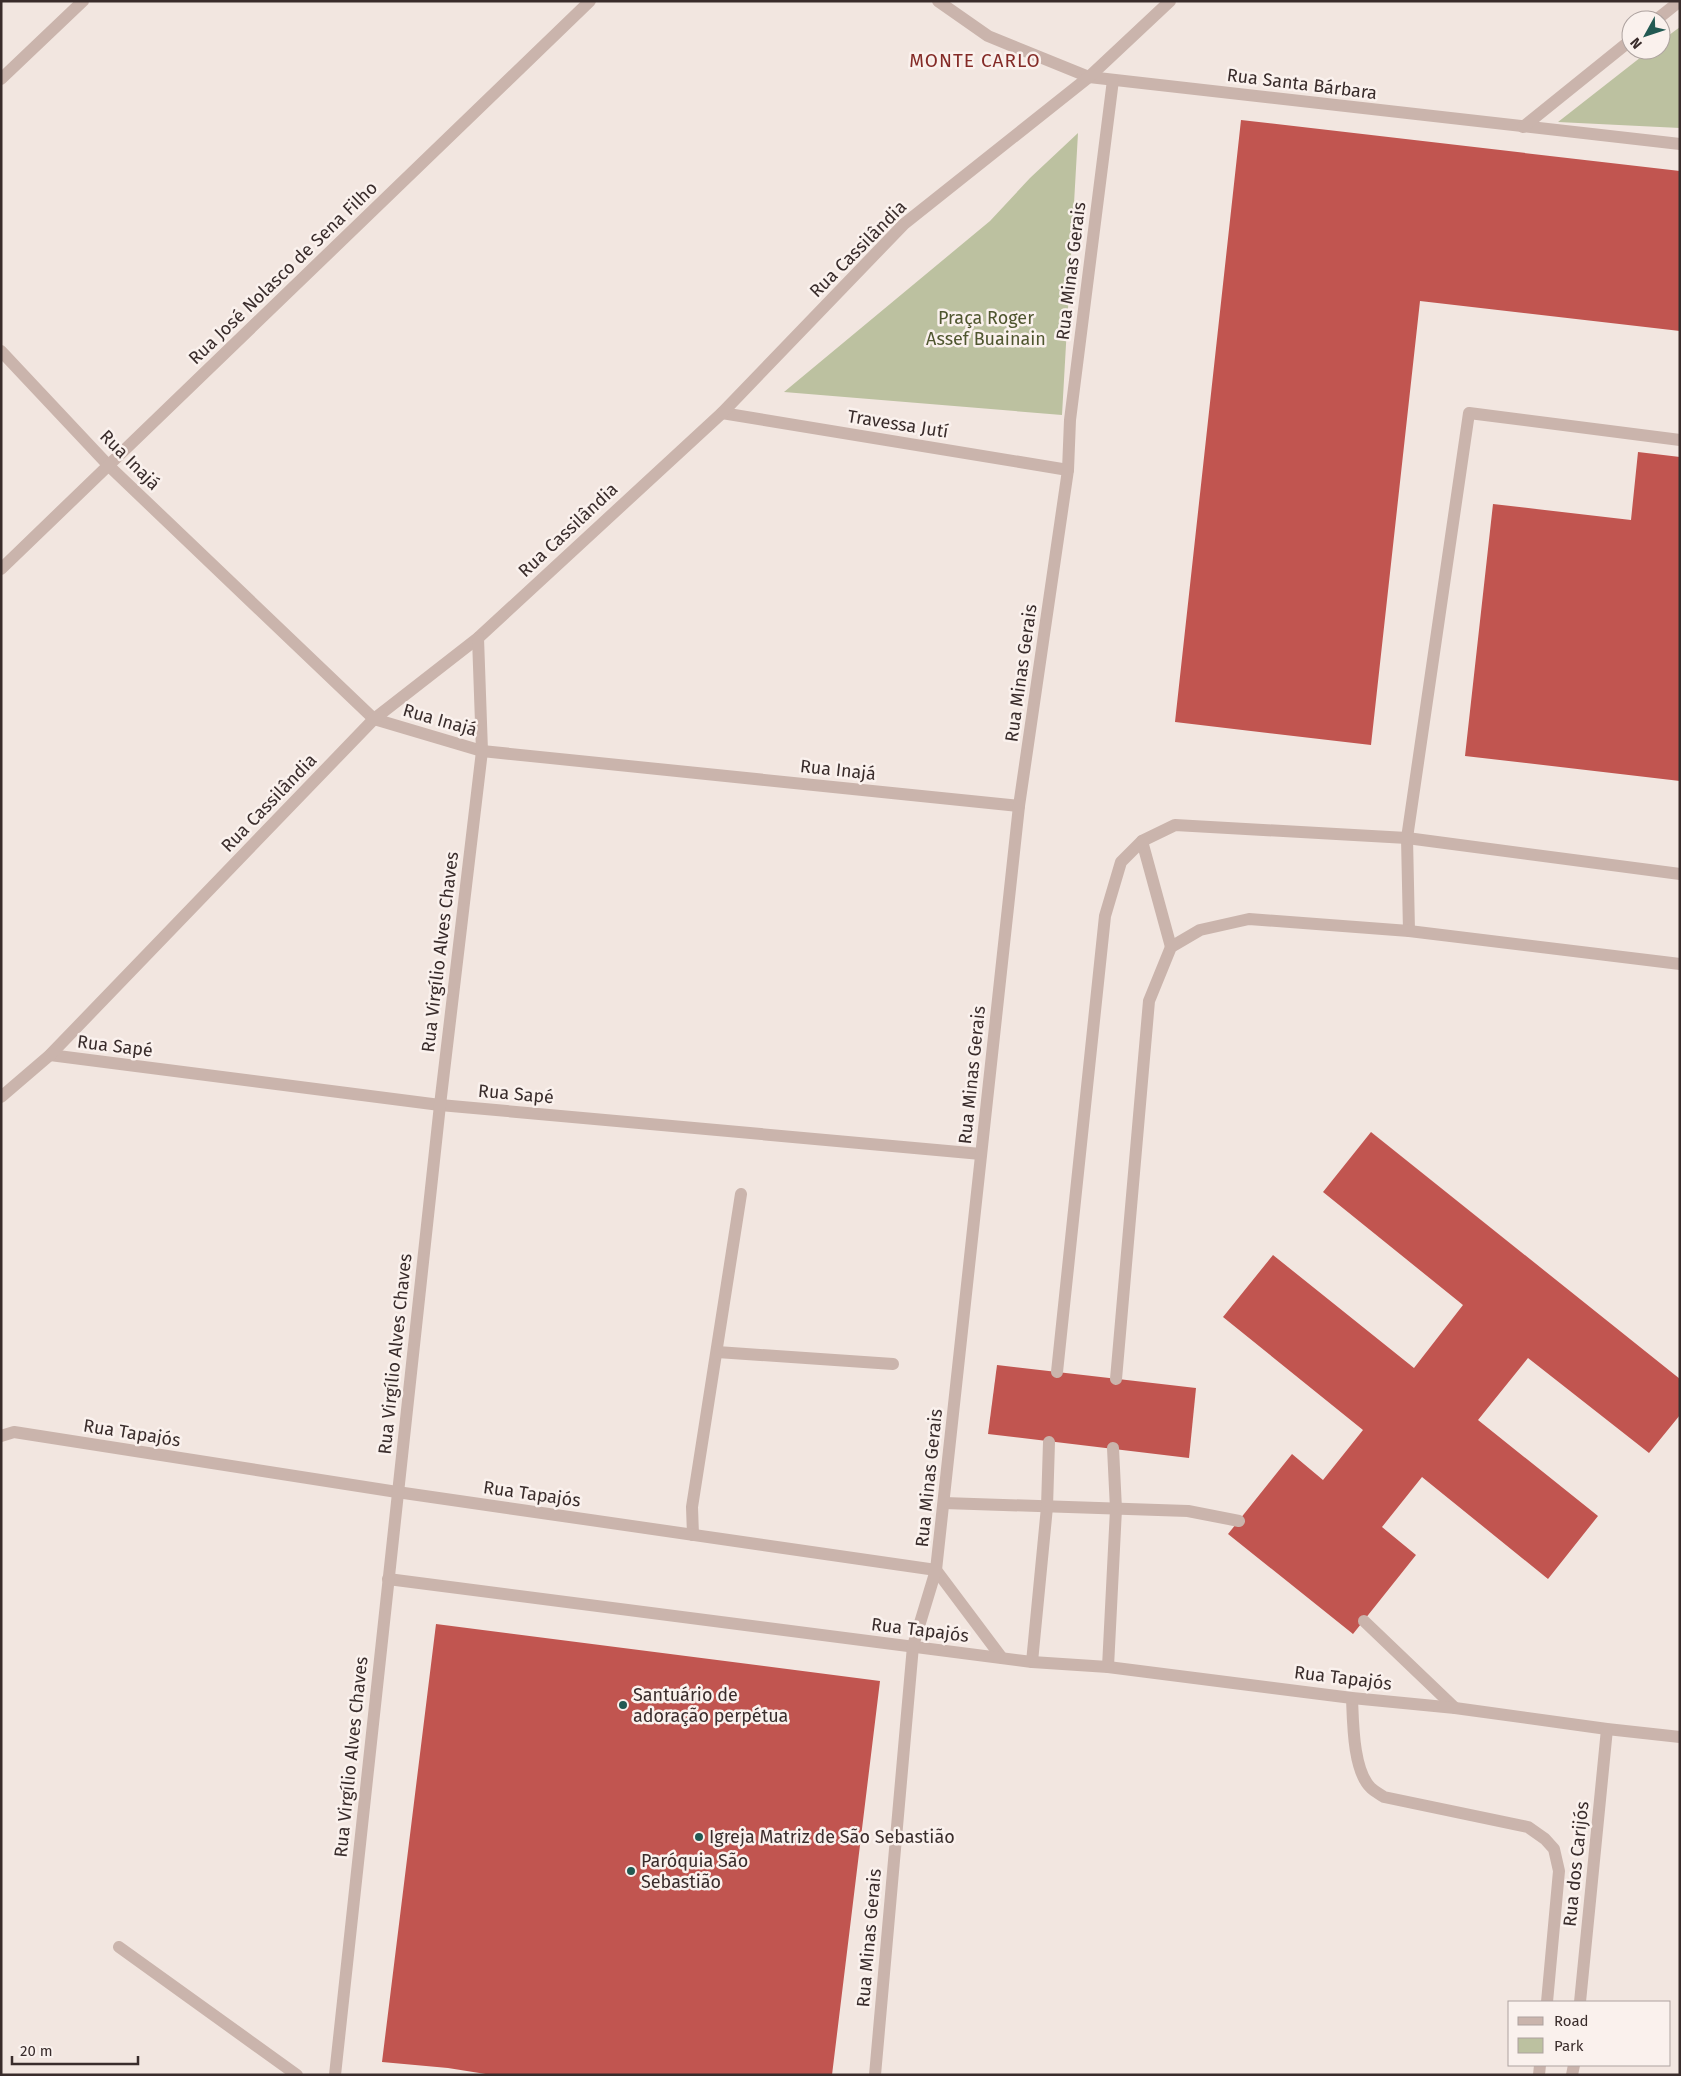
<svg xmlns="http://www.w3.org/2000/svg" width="1681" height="2076" font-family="'Fira Sans',sans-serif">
<rect width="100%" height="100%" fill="#f2e6e0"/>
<!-- green -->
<g fill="#bcc1a0">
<path d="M1680 27V128L1558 122 1650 50H1661V41Z"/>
<path d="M1078 133 1062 415 784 392 990 221 1030 178Z"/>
</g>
<!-- building -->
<g fill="#c15550">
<path d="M1241 120 1680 171V331L1420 301 1371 745 1175 722Z"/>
<path d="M1638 452 1680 457V781L1465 756 1493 504 1631 520Z"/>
<path d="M1371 1132 1680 1379V1415L1649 1453 1528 1358 1478 1420 1598 1516 1548 1579 1422 1477 1382 1527 1416 1555 1353 1634 1228 1534 1292 1454 1323 1480 1363 1430 1223 1317 1273 1255 1414 1368 1463 1305 1323 1192Z"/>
<path d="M997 1365 1196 1388 1189 1458 988 1434Z"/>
<path d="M436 1624 880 1681 832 2075H492L448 2068 382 2062Z"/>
</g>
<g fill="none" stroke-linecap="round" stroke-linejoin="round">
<!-- lane -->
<g stroke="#cab4ac" stroke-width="12">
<path d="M1142 841 1171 947"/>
<path d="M1409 931 1407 838 1469 413 1680 440"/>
<path d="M717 1352 893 1364"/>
<path d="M1057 1372 1105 916 1121 862 1142 841 1175 825 1407 838 1680 874"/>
<path d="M1116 1379 1149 1001 1171 947 1200 930 1249 919 1409 931 1680 964"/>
<path d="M944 1503 1188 1511 1239 1521"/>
<path d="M693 1535 692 1507 741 1194"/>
<path d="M1364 1621 1455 1708"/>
<path d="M1032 1662 1047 1507 1049 1442"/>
<path d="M1108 1667 1116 1509 1113 1448"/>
<path d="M1352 1698C1353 1722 1353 1771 1371 1788 1375 1792 1380 1794 1384 1797L1528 1827 1545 1839 1554 1849 1559 1871 1547 2002"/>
<path d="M1539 2075 1540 2065"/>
</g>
<!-- street -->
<g stroke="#cab4ac" stroke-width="12">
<path d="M938 1 988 36 1089 77 1680 144"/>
<path d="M1656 20 1680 1"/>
<path d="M1 79 83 1"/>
<path d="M1523 127 1631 40"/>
<path d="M1 351 109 466 374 719 482 751 1019 806"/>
<path d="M722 413 1068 470"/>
<path d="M1 569 590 1"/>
<path d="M50 1055 440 1105 981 1154"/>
<path d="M1 1097 50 1055 374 719 478 638 722 413 904 224 1089 77 1170 1"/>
<path d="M1 1436 14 1432 397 1492 936 1570 1002 1658"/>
<path d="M388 1579 1032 1662 1108 1667 1352 1698 1455 1708 1607 1729 1680 1737"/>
<path d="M119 1947 297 2075"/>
<path d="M1580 2002 1607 1729"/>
<path d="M335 2075 440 1105 482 751 478 638"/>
<path d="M875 2075 913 1646 936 1570 1019 806 1068 470 1070 420 1113 80"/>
<path d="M1572 2075 1574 2065"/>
</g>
</g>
<!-- markers -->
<g fill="#225952" stroke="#faf1ed" stroke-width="2">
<circle cx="623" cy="1705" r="5"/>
<circle cx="699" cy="1837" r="5"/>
<circle cx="631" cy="1871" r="5"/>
</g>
<g text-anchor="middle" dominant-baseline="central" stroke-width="5" stroke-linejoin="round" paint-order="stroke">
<!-- street labels -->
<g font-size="18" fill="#392c2b" stroke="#faf1ed">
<text transform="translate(1302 84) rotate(7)">Rua Santa Bárbara</text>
<text transform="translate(858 249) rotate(-45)">Rua Cassilândia</text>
<text transform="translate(1071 271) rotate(-83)">Rua Minas Gerais</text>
<text transform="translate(283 273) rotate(-44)">Rua José Nolasco de Sena Filho</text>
<text transform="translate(898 424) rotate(9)">Travessa Jutí</text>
<text transform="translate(130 460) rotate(45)">Rua Inajá</text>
<text transform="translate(568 530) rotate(-43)">Rua Cassilândia</text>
<text transform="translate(1021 673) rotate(-82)">Rua Minas Gerais</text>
<text transform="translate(440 720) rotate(16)">Rua Inajá</text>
<text transform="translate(838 770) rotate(6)">Rua Inajá</text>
<text transform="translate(269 803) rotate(-46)">Rua Cassilândia</text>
<text transform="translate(440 952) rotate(-83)">Rua Virgílio Alves Chaves</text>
<text transform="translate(115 1046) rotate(7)">Rua Sapé</text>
<text transform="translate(972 1075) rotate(-84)">Rua Minas Gerais</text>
<text transform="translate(516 1094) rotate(5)">Rua Sapé</text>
<text transform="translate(395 1354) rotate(-84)">Rua Virgílio Alves Chaves</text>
<text transform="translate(132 1433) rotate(9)">Rua Tapajós</text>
<text transform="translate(929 1478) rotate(-84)">Rua Minas Gerais</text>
<text transform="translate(532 1494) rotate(8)">Rua Tapajós</text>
<text transform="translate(920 1630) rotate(7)">Rua Tapajós</text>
<text transform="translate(1343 1678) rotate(7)">Rua Tapajós</text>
<text transform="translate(351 1757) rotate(-84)">Rua Virgílio Alves Chaves</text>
<text transform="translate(1576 1864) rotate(-84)">Rua dos Carijós</text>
<text transform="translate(869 1938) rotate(-85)">Rua Minas Gerais</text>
</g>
<!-- park labels -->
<g font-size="18" fill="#4f562f" stroke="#faf1ed">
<text x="986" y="318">Praça Roger<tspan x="986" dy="21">Assef Buainain</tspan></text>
</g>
<!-- poi labels -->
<g font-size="18" fill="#392c2b" stroke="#faf1ed" text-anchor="start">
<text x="633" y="1695">Santuário de<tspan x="633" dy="21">adoração perpétua</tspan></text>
<text x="709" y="1837">Igreja Matriz de São Sebastião</text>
<text x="641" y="1861">Paróquia São<tspan x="641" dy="21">Sebastião</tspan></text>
</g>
<!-- neighbourhood labels -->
<g font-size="19" letter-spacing="1" fill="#842b27" stroke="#faf1ed">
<text x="975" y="60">MONTE CARLO</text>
</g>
</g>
<!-- border -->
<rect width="1681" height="2076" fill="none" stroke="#392c2b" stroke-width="5"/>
<!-- legend -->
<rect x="1508" y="2001" width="162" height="65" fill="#faf1ed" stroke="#ada29f"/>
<rect x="1518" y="2017" width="25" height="8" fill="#cab4ac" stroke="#ada29f"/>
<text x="1554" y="2026" font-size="15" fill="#392c2b">Road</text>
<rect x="1518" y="2038" width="25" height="15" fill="#bcc1a0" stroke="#ada29f"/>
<text x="1554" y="2051" font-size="15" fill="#392c2b">Park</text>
<!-- north arrow -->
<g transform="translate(1646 35) rotate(230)"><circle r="24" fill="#faf1ed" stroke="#ada29f"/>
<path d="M0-4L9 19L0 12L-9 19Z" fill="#225952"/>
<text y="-8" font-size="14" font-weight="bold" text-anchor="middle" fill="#392c2b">N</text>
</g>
<!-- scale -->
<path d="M12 2056v8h126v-8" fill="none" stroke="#392c2b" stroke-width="2.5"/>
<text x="20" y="2056" font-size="15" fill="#392c2b" stroke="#faf1ed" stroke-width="4" paint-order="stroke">20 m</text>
</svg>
